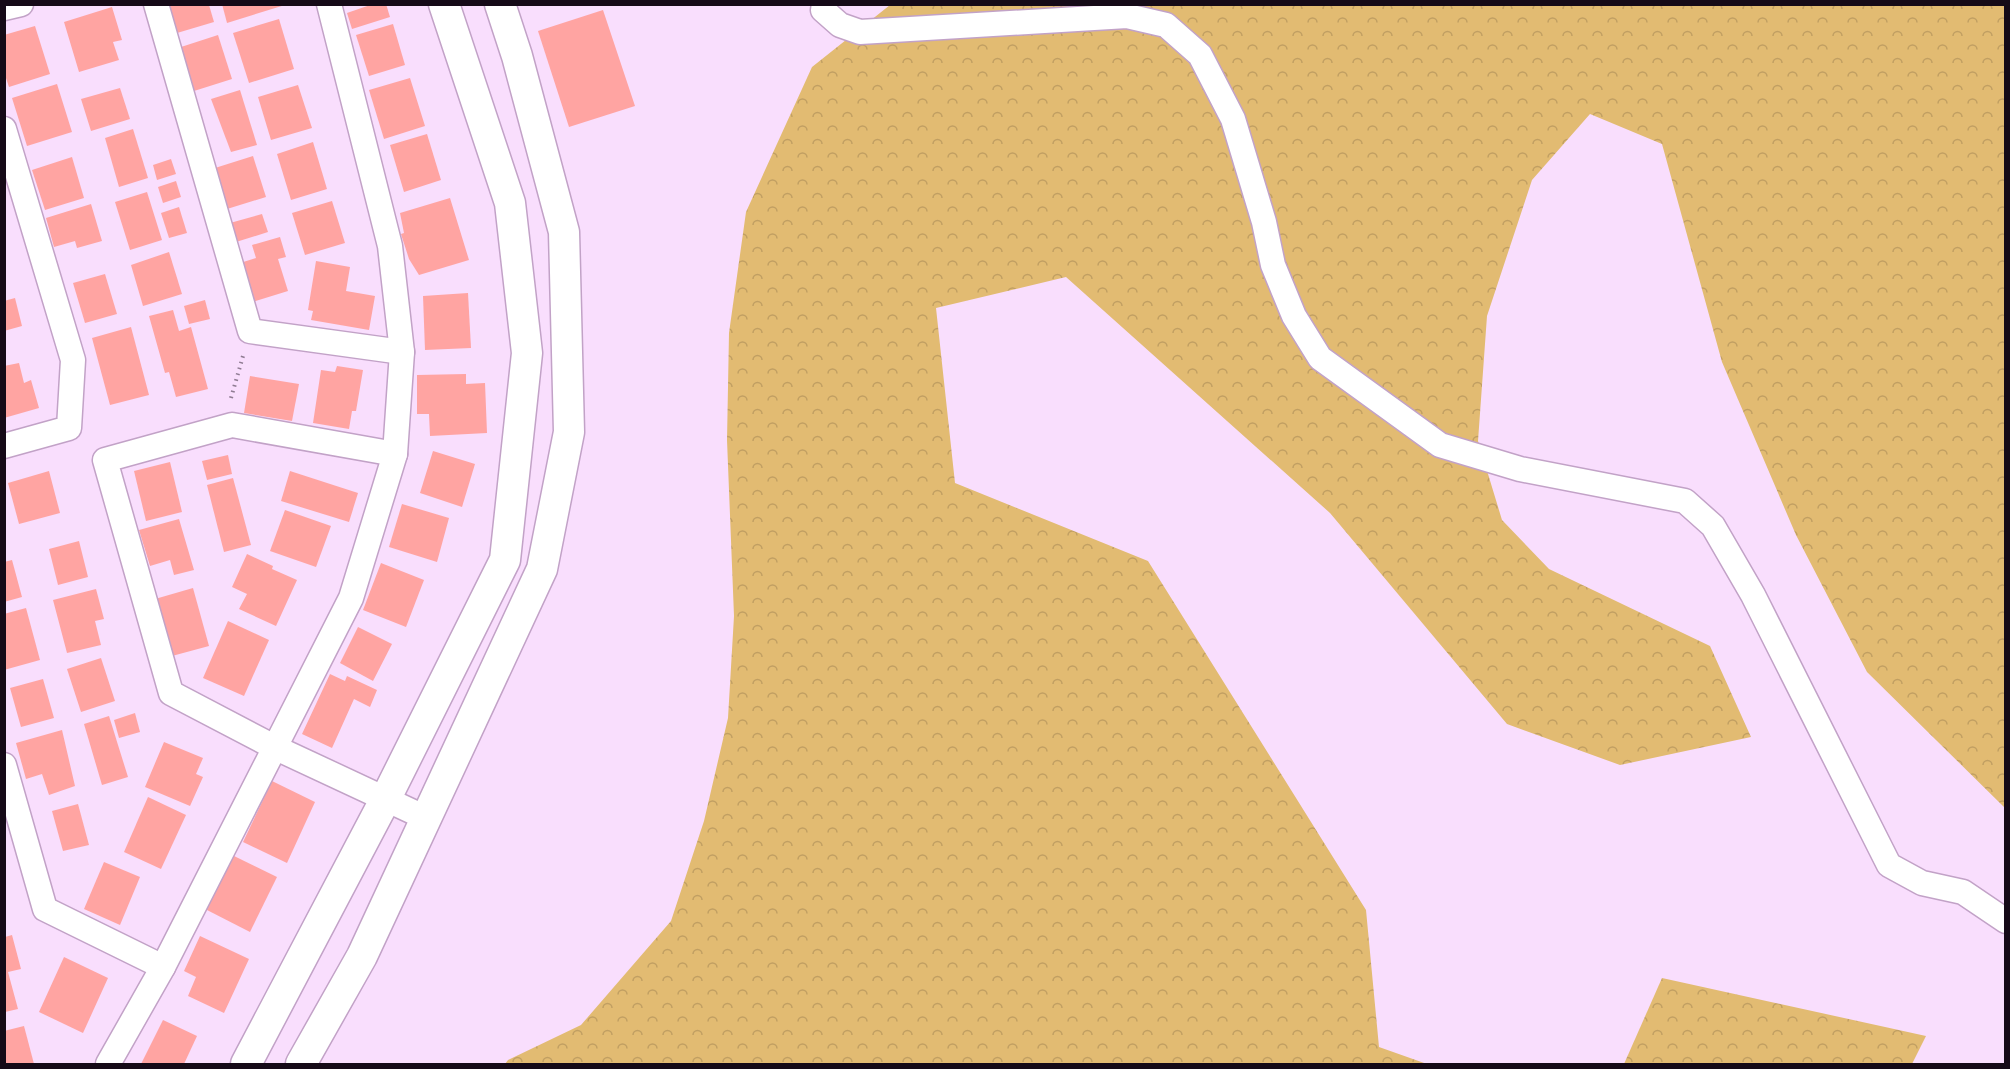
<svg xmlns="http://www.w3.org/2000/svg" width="2010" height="1069" font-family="Quicksand,sans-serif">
<defs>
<pattern id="forest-crowns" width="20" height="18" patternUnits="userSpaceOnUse" patternTransform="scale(1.5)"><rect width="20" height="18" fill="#e2bb72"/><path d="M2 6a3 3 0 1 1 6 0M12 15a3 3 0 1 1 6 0" fill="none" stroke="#c19f62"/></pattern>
</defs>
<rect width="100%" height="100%" fill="#f9defd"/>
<!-- forest -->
<g fill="url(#forest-crowns)">
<path d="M890 5H2005V808L1867 672 1796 535 1722 362 1662 144 1590 114 1532 180 1487 316 1478 441 1502 520 1549 569 1710 646 1751 737 1620 765 1507 724 1330 513 1066 277 936 308 955 483 1148 561 1366 910 1379 1047 1427 1064H505L508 1060 581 1025 671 921 704 821 728 718 734 616 727 440 729 333 746 212 812 67Z"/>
<path d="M1662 978 1926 1036 1912 1064H1624Z"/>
</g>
<!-- building -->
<g fill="#ffa4a2">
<path d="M222 4H285V5L227 23Z"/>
<path d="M373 4H386L390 17 352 29 347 13Z"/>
<path d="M169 5H209L214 22 177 33Z"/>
<path d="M112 7 122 40 113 42 119 60 79 72 64 22Z"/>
<path d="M603 10 635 106 569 127 538 31Z"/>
<path d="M279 19 294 69 249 83 233 33Z"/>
<path d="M393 24 405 65 369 76 356 35Z"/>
<path d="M35 26 50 74 9 87 4 72V35Z"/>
<path d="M218 35 232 79 194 91 181 47Z"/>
<path d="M410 78 425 126 384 139 369 90Z"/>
<path d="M57 84 72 132 27 146 12 98Z"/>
<path d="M298 85 312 128 271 140 258 97Z"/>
<path d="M120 88 130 119 91 131 81 99Z"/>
<path d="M240 90 257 145 231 152 211 99Z"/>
<path d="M133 129 148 178 119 187 105 138Z"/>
<path d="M427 134 441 180 404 192 390 145Z"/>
<path d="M313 142 327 189 291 200 277 154Z"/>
<path d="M253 156 266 197 227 209 215 168Z"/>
<path d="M72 157 84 198 45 210 32 170Z"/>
<path d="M171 159 176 174 157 180 153 165Z"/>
<path d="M176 181 181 197 163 203 158 187Z"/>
<path d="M147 192 162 240 130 250 115 202Z"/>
<path d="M450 198 469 260 419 275 409 259 401 234 404 233 400 213Z"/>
<path d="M332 201 345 243 305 255 292 213Z"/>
<path d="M91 204 102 241 77 248 75 241 54 247 46 218Z"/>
<path d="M179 207 187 233 169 238 161 213Z"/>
<path d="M262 214 268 232 236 242 230 223Z"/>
<path d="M280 237 286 257 278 259 288 291 252 302 240 263 256 258 252 245Z"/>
<path d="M169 252 182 294 143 306 131 265Z"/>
<path d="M316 261 350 267 346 291 375 296 369 330 311 320 313 311 308 310Z"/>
<path d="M105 274 117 314 85 323 73 283Z"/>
<path d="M468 293 471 348 425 350 423 296Z"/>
<path d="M15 298 22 326 4 331V301Z"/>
<path d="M205 300 210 319 189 324 184 306Z"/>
<path d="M173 310 179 331 191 327 208 389 176 397 169 372 165 373 149 316Z"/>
<path d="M131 327 149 395 110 405 92 338Z"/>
<path d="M19 363 24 383 31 380 39 408 4 418V366Z"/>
<path d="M337 366 363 370 356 411H352L349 429 313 423 321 370 335 372Z"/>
<path d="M466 374V384L485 383 487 433 430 436 429 414H417V375Z"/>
<path d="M250 376 299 384 292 421 244 413Z"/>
<path d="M433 451 475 464 462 507 420 493Z"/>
<path d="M228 455 232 474 207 480 202 461Z"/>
<path d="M170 462 182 512 146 521 134 471Z"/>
<path d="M49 471 60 513 19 524 8 483Z"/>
<path d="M290 471 358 493 349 522 281 501Z"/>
<path d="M233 478 251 545 224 552 207 485Z"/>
<path d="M402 504 449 518 437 562 389 547Z"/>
<path d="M285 510 331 526 316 567 270 551Z"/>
<path d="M179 519 194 570 174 575 170 560 150 566 139 530Z"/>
<path d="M79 541 88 577 58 585 49 549Z"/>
<path d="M247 554 273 566 272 569 297 580 276 626 239 609 247 594 232 587Z"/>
<path d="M12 560 22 597 4 602V562Z"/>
<path d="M381 563 424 580 406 627 363 610Z"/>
<path d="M193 588 209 646 172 656 155 599Z"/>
<path d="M96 589 104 619 95 621 101 645 67 653 53 600Z"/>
<path d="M26 608 40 660 4 670V614Z"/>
<path d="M228 621 269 640 244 696 203 678Z"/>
<path d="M358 627 392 644 373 681 340 663Z"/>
<path d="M101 658 115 701 81 712 67 669Z"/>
<path d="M330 674 345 681 347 676 377 690 370 707 354 699 332 748 302 734Z"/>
<path d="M43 679 54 718 21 727 10 688Z"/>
<path d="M135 713 140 732 119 738 114 720Z"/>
<path d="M109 716 128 777 102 785 84 724Z"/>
<path d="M62 730 75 786 49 795 42 774 26 779 16 743Z"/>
<path d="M164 742 203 758 196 774 203 777 190 806 145 787Z"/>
<path d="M272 781 315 802 287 863 243 842Z"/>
<path d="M148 797 186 815 161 869 124 852Z"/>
<path d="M78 804 89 845 63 851 52 811Z"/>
<path d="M232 855 277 877 250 932 205 909Z"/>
<path d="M104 862 140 877 120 925 84 909Z"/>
<path d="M12 935 21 969 8 972 18 1009 5 1012V937Z"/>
<path d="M200 936 249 959 224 1013 188 996 196 977 184 971Z"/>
<path d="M64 957 108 978 83 1033 39 1012Z"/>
<path d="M163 1020 197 1036 184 1064H141Z"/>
<path d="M24 1026 34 1064H4V1031Z"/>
</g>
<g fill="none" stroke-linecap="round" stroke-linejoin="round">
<defs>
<g id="minor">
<path d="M156 4 250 331 402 352"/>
<path d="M4 8 21 4"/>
<path d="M823 10 840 25 860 32 1127 16 1166 25 1200 55 1233 119 1264 222 1273 265 1294 316 1320 358 1440 445 1520 469 1685 501 1713 526 1753 595 1889 865 1922 883 1963 892 2006 921"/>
<path d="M4 129 73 360 69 428 4 446"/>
<path d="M395 454 232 425 105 460 171 693 274 747 426 818"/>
<path d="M4 765 45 909 163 967"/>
<path d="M108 1064 163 967 351 598 395 454 402 352 390 246 329 4"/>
</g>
<g id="tertiary">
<path d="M246 1064 385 800 505 560 527 353 510 203 444 4"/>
<path d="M301 1064 362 956 542 569 569 432 564 232 517 56 500 4"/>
</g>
</defs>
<!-- minor casing -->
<use href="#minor" stroke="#c2a2c7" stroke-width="27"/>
<!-- tertiary casing -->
<use href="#tertiary" stroke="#c2a2c7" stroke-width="33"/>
<!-- path -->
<path stroke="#8f7b92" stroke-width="4" stroke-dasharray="1.5 4.5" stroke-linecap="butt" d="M231 398 243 356"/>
<!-- minor -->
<use href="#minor" stroke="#fff" stroke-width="24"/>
<!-- tertiary -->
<use href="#tertiary" stroke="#fff" stroke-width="30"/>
</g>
<!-- border -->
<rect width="2010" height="1069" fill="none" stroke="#150a17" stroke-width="12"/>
</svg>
